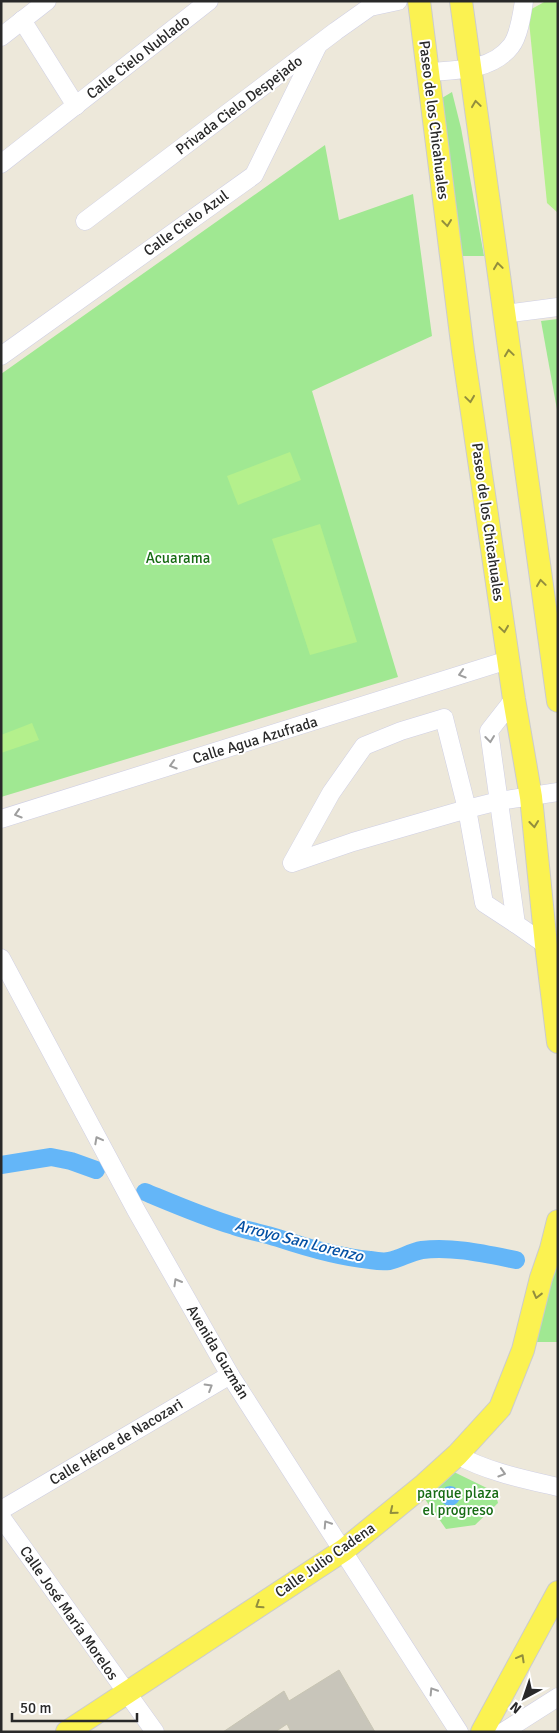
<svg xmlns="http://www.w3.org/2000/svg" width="559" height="1733" font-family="Signika,sans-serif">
<rect width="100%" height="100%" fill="#ede8da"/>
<!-- green -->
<g fill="#a0e892">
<path d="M452 92 461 128 484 256H462L442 98Z"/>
<path d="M325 145 339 220 413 194 432 336 312 391 398 677 1 797V374Z"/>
<path d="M558 319V415L541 321Z"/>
<path d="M558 1260V1342H532Z"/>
<path d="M454 1472 495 1492 498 1503 475 1525 446 1529 422 1495Z"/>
</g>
<!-- pitch -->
<g fill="#b4f08c">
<path d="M546 1H558V213L547 203 528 11Z"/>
<path d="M290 452 301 480 238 505 227 476Z"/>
<path d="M320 524 357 642 310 655 272 539Z"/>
<path d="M32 723 39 740 1 753V735Z"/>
</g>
<!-- water -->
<circle fill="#64b6f8" cx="450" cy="1496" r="10"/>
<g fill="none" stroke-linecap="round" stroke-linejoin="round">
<!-- canal -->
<g stroke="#64b6f8" stroke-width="18">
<path d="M1 1165 51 1157 71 1161 96 1170"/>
<path d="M145 1192C174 1204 204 1217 234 1226 248 1231 263 1233 278 1238 308 1248 338 1257 370 1260 376 1261 383 1262 389 1261 400 1259 410 1252 422 1250 452 1246 486 1254 516 1260"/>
</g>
</g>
<!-- building -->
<path fill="#c8c5ba" stroke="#c8c5b3" d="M339 1670 375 1732H291L287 1724 275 1732H223L284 1691 289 1701Z"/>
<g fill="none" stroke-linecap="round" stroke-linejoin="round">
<defs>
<g id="minor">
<path d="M22 20 76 106"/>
<path d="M1 37 47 1"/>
<path d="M428 72C456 70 492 71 511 46 519 36 522 14 524 1"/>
<path d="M1 164 209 1"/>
<path d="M85 221 336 31 370 7 398 1"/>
<path d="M504 314 558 307"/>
<path d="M1 356 254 175 318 45"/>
<path d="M514 699 489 731 516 924 546 945"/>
<path d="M1 819 508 660"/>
<path d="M516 924 484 903 467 809 444 718 401 731 364 746 331 793 292 863 353 842 467 809 499 801 558 792"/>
<path d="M1 958 136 1210 230 1375 459 1732"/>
<path d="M457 1455C488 1472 524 1479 558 1487"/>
<path d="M1 1510 230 1375"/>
<path d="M1 1517 155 1732"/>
<path d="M503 1732 558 1697"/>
</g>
<g id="major">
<path d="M419 1 463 351 514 699 531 797 546 945 558 1042"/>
<path d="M461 1 558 701"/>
<path d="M67 1732 344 1550 425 1484 457 1455 500 1408 523 1350 541 1278 551 1249 558 1221"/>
<path d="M482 1732 558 1592"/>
</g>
</defs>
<!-- minor casing -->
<use href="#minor" stroke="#cfcfe4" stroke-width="19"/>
<!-- major casing -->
<use href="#major" stroke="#ccc" stroke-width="24"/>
<!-- minor -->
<use href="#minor" stroke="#fff" stroke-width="18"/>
<!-- major -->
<use href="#major" stroke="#fbf251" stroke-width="22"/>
</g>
<!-- one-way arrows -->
<defs><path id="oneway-chevron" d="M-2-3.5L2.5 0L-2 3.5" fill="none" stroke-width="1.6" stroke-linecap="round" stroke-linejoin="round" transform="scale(1.25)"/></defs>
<g stroke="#928e3d">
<use href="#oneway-chevron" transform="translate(476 104) rotate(-98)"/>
<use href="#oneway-chevron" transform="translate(447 223) rotate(83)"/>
<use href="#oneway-chevron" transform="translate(498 266) rotate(-98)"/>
<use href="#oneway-chevron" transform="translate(509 353) rotate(-98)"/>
<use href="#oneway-chevron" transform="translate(470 399) rotate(82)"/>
<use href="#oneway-chevron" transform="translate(541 583) rotate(-98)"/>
<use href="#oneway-chevron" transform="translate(504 629) rotate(82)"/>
<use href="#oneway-chevron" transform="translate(534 824) rotate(84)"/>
<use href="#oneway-chevron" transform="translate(537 1295) rotate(104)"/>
<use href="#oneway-chevron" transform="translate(393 1511) rotate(141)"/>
<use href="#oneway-chevron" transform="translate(259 1605) rotate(147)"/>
<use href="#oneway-chevron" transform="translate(521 1658) rotate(-61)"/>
</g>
<g stroke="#9f9f9f">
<use href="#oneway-chevron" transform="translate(462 674) rotate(163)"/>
<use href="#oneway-chevron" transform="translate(490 739) rotate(83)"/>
<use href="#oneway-chevron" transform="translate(173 765) rotate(163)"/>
<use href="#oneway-chevron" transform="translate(18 814) rotate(163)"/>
<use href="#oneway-chevron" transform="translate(98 1140) rotate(-118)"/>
<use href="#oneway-chevron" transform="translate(177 1282) rotate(-120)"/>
<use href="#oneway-chevron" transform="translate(209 1387) rotate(-31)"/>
<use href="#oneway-chevron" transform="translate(502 1473) rotate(17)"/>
<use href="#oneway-chevron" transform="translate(327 1524) rotate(-123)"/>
<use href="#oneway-chevron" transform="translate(433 1691) rotate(-122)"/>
</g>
<g text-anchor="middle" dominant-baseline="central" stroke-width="4" stroke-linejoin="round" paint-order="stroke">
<!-- street labels -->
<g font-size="15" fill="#292929" stroke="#fff">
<text transform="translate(138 57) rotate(-38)">Calle Cielo Nublado</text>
<text transform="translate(239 105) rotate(-37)">Privada Cielo Despejado</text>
<text transform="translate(434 120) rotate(83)">Paseo de los Chicahuales</text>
<text transform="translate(186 223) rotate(-36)">Calle Cielo Azul</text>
<text transform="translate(488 522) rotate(82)">Paseo de los Chicahuales</text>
<text transform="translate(255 740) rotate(-17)">Calle Agua Azufrada</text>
<text transform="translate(218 1352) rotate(59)">Avenida Guzmán</text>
<text transform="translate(116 1442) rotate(-31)">Calle Héroe de Nacozari</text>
<text transform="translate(325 1560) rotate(-35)">Calle Julio Cadena</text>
<text transform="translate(69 1613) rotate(55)">Calle José María Morelos</text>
</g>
<!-- park labels -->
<g font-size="15" fill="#176c14" stroke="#fff">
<text x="178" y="558">Acuarama</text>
<text x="458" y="1493">parque plaza<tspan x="458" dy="17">el progreso</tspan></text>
</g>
<!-- water labels -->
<g font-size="16" font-style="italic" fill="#0350a4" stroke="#fff">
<text transform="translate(299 1241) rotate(14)">Arroyo San Lorenzo</text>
</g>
</g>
<!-- border -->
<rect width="559" height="1733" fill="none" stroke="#292929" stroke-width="5"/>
<!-- north arrow -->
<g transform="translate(524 1698) rotate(220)" stroke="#ffffff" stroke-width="4" paint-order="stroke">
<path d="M0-4L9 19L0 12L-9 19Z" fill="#292929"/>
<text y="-8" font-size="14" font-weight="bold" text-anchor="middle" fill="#292929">N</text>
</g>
<!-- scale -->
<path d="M12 1713v8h125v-8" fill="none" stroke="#292929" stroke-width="2.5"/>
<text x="20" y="1713" font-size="15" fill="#292929" stroke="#ffffff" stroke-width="4" paint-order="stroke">50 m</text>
</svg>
